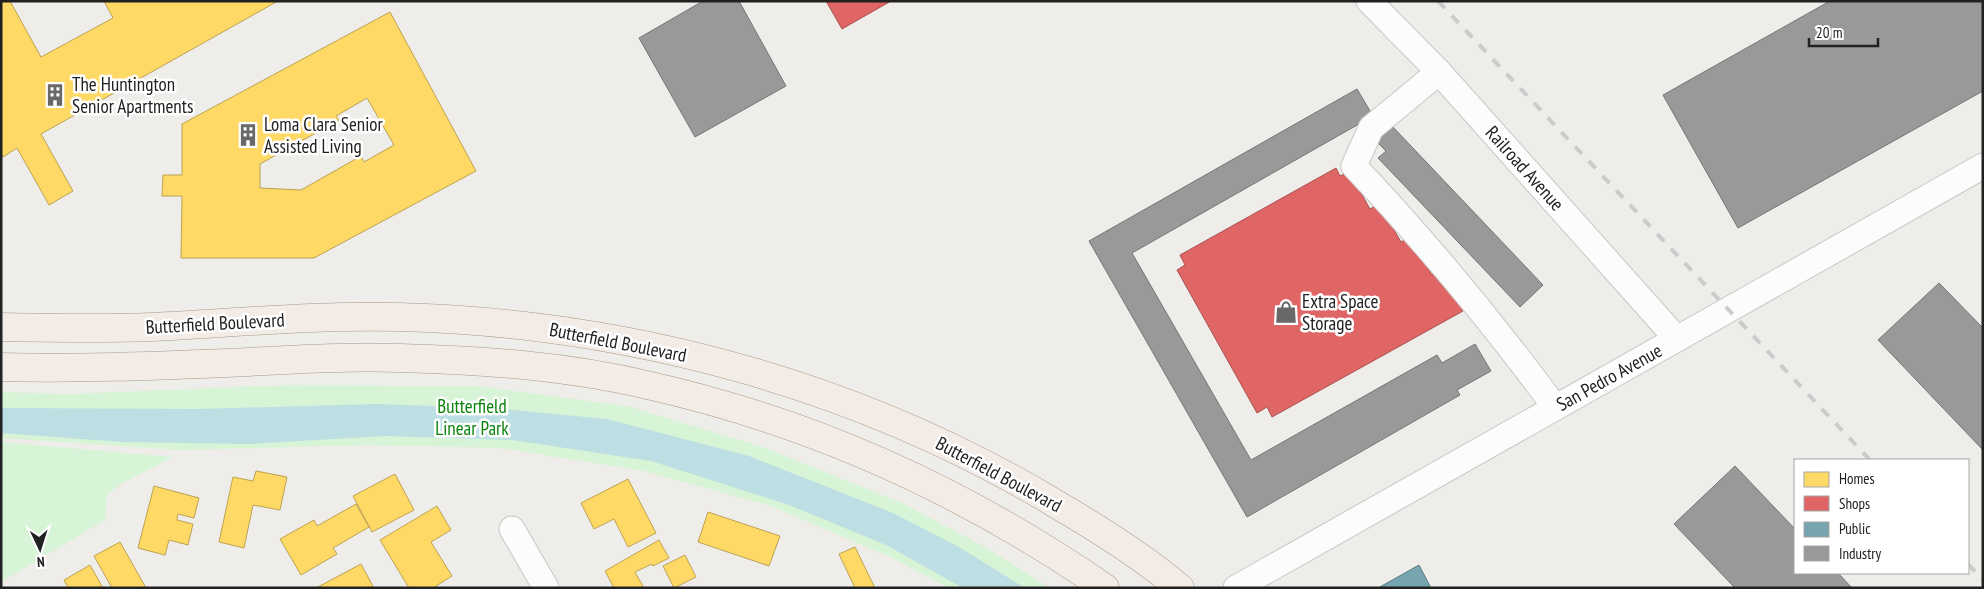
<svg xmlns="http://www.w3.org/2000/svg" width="1984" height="589" font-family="'PT Sans Narrow',sans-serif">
<rect width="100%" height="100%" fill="#efedea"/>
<!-- park -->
<g fill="#d8f4d6">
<path d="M289 385 477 386 627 406 763 447 902 503 985 547 1050 588H949L886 555 770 506 644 471 501 448 369 445 180 450 1 438V392L69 394Z"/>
<path d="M1 442 173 457 121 484 107 495 105 520 1 582Z"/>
</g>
<!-- water -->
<path fill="#bddee2" d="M374 404 491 408 607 419 749 456 893 513 959 547 1025 588H963L886 545 789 505 651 461 512 440 385 436 249 444 122 442 1 433V408L198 409Z"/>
<!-- homes -->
<g fill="#ffd966" stroke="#bca251" fill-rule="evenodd">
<path d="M1 1H10L41 57 113 18 104 1H278L41 134 73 191 49 205 17 148 3 157 1 154Z"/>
<path d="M390 12 476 171 314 258H181L182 196H162L163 175H182V124ZM367 98 394 145 364 162 361 156 301 190 260 188V164L339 120 336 116Z"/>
<path d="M256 471 287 477 280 510 253 505 244 548 219 542 233 477 253 481Z"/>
<path d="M395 474 414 510 372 532 353 496Z"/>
<path d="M628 479 656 533 628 547 614 519 594 529 581 503Z"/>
<path d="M154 486 199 498 194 518 178 514 177 520 193 524 188 545 169 540 165 555 138 548Z"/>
<path d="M356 504 369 527 333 548 337 554 301 575 280 539 314 520 317 526Z"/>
<path d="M437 506 451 530 431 542 452 576 433 588H409L380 540Z"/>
<path d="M708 512 780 536 769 566 698 542Z"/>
<path d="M659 540 669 558 653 566 652 564 635 572 644 588H614L605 571Z"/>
<path d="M120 542 146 588H112L94 556Z"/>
<path d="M855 547 875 588H855L839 554Z"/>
<path d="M685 555 696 577 674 588 663 566Z"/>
<path d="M361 564 374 588H316Z"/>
<path d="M90 565 103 588H68L64 580Z"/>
</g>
<!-- shops -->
<g fill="#e06666" stroke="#a75151">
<path d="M826 1H891L842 29Z"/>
<path d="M1336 168 1340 176 1349 172 1370 209 1379 204 1401 242 1410 237 1432 275 1441 270 1463 311 1272 417 1267 407 1257 413 1177 270 1185 265 1180 255Z"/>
</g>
<!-- public -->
<path fill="#76a5af" stroke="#5c7d84" d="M1419 565 1431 588H1378Z"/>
<!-- industry -->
<g fill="#999" stroke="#757575">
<path d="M703 1H739L786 86 695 137 639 38Z"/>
<path d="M1830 1H1983V91L1738 228 1663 95Z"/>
<path d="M1357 89 1373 116 1132 253 1251 460 1437 355 1442 363 1475 344 1491 371 1457 390 1460 395 1247 517 1089 241Z"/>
<path d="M1392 126 1543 285 1520 307 1378 158 1386 151 1376 141Z"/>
<path d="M1939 283 1983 328V450L1878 340Z"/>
<path d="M1735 466 1795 529V573H1838L1852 588H1735L1674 524Z"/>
</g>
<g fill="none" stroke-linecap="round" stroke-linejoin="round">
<defs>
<g id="street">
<path d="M1369 1 1439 72 1677 339"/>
<path d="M1439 72 1371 128 1354 166C1426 242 1493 323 1555 407"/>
<path d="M512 529 546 588"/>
<path d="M1236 588 1983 166"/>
</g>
<g id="primary">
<path d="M1 327C51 328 101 329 151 327 233 323 316 315 399 317 629 323 859 385 1056 504 1099 529 1142 556 1180 588"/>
<path d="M1 367C77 369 152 366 227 363 285 360 343 356 400 358 483 360 567 366 647 385 812 422 966 492 1105 588"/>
</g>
</defs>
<!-- street casing -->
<use href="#street" stroke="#c8c7c6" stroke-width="27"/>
<!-- primary casing -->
<use href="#primary" stroke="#a69985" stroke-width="29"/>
<!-- street -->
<use href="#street" stroke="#fdfcfc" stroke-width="25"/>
<!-- primary -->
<use href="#primary" stroke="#f2ebe6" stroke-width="28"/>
<!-- rail -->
<g stroke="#cbcbcb" stroke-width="4" stroke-dasharray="10 10" stroke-linecap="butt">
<path d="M1438 1 1870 460"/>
<path d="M1968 564 1983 580"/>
</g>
</g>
<!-- icons -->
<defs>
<symbol id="building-bare" viewBox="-9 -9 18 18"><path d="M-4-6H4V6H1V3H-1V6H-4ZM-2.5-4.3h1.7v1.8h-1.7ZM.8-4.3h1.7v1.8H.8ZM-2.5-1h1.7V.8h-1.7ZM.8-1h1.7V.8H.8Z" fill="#696867" stroke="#fff" stroke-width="2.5" paint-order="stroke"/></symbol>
<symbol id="shop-bare" viewBox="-9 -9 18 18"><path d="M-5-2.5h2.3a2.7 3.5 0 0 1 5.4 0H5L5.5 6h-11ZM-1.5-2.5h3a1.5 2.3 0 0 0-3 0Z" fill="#696867" stroke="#fff" stroke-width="2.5" paint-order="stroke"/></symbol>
</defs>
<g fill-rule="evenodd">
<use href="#building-bare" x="39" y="79" width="32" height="32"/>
<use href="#building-bare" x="232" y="119" width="32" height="32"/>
<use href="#shop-bare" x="1270" y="296" width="32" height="32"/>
</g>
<g text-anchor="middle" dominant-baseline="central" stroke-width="5" stroke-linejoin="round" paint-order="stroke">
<!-- poi labels -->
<g font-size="19" fill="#212121" stroke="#fff" text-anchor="start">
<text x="72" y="84">The Huntington<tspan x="72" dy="22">Senior Apartments</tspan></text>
<text x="264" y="124">Loma Clara Senior<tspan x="264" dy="22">Assisted Living</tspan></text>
<text x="1302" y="301">Extra Space<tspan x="1302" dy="22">Storage</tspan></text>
</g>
<!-- street labels -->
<g font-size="19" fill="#212121" stroke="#fff">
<text transform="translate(1525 168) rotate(48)">Railroad Avenue</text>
<text transform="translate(215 323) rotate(-3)">Butterfield Boulevard</text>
<text transform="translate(618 342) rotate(11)">Butterfield Boulevard</text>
<text transform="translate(1609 377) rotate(-29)">San Pedro Avenue</text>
<text transform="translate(999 474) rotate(28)">Butterfield Boulevard</text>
</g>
<!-- park labels -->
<g font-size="19" fill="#0b830b" stroke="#fff">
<text x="472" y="406">Butterfield<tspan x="472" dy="22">Linear Park</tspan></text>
</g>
</g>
<!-- border -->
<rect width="1984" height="589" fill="none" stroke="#212121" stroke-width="5"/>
<!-- legend -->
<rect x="1794" y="459" width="175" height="115" fill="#ffffff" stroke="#a6a6a6"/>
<rect x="1804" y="472" width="25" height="15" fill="#ffd966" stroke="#a6a6a6"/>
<text x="1839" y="484" font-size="15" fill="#212121">Homes</text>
<rect x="1804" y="496" width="25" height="15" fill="#e06666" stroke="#a6a6a6"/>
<text x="1839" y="509" font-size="15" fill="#212121">Shops</text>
<rect x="1804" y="522" width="25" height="15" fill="#76a5af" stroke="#a6a6a6"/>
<text x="1839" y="534" font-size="15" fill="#212121">Public</text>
<rect x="1804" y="546" width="25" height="15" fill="#999999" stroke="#a6a6a6"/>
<text x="1839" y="559" font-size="15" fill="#212121">Industry</text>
<!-- north arrow -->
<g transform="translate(40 549) rotate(176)" stroke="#ffffff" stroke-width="4" paint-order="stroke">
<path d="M0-4L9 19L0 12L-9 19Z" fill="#212121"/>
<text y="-8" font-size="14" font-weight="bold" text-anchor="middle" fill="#212121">N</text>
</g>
<!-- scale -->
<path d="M1809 38v8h69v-8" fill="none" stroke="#212121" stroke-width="2.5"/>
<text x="1816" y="38" font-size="15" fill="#212121" stroke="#ffffff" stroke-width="4" paint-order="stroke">20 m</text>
</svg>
